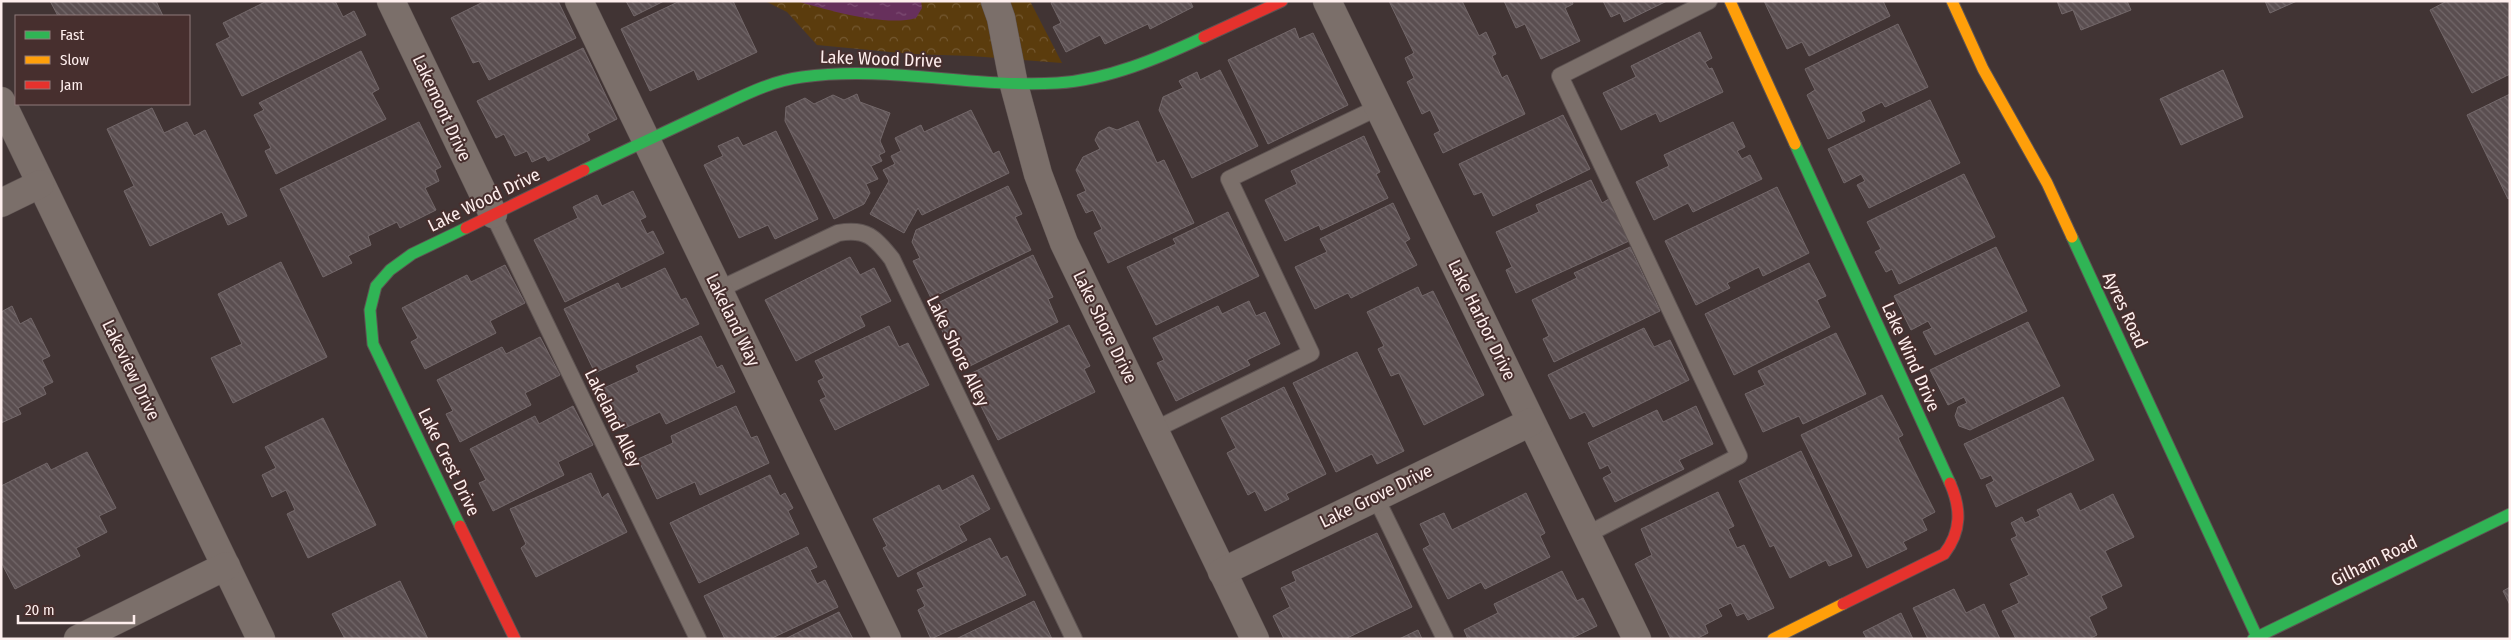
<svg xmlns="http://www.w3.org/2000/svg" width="2511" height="640" font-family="'Fira Sans Condensed',sans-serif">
<defs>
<pattern id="park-crowns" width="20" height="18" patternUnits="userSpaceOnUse" patternTransform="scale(1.25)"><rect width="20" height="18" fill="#5b3c0d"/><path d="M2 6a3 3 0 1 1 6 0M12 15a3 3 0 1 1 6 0" fill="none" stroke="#745831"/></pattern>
<pattern id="water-ripples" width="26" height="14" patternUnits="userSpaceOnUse" patternTransform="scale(1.25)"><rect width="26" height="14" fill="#67305c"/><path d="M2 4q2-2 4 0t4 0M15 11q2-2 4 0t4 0" fill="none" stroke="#7e4e74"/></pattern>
<pattern id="building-back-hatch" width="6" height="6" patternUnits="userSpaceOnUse" patternTransform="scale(1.25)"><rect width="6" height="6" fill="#5a4e50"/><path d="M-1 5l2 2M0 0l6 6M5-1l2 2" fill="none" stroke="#73686a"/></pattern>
</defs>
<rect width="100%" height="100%" fill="#413434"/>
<!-- park -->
<path fill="url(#park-crowns)" d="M765 1H1030L1062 63 971 56 911 54 817 45 787 12Z"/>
<!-- water -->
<path fill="url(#water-ripples)" d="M797 1H921L922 8 916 18C886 27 826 10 797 1Z"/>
<!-- building -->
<g fill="url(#building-back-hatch)" stroke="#73686a">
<path d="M50 1H156L163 16H58Z"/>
<path d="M267 1H335L343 17 354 11 366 35 242 96 216 44 230 37 223 23Z"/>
<path d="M485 1H558L576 38 489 80 479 61 473 63 451 18Z"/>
<path d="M626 1H664L634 16Z"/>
<path d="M680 1H733L757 52 698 80 694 70 650 91 621 29Z"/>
<path d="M1054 1H1190L1193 7 1150 29 1148 24 1105 44 1100 35 1066 52 1053 27 1061 23 1051 3Z"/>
<path d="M1389 1H1462L1479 36 1486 32 1496 54 1492 56 1502 78 1507 75 1525 114 1443 153 1434 134 1440 131 1430 110 1422 114 1407 82 1414 78 1405 58 1414 53Z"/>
<path d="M1504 1H1572L1573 4 1565 8 1580 41 1541 59 1525 24 1516 28Z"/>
<path d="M1603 1H1667L1624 22 1620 13 1611 17Z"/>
<path d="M1764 1H1883L1890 16 1809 56 1802 42 1787 49Z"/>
<path d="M2057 1H2127L2131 10 2081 30 2073 10 2062 14Z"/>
<path d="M2265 1H2297L2270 13Z"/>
<path d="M2447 1H2510V74L2472 93 2430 10Z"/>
<path d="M1898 24 1928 87 1885 107 1882 102 1861 112 1865 121 1828 139 1807 95 1815 90 1805 69Z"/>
<path d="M1295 28 1299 39 1313 33 1348 105 1268 144 1228 60Z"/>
<path d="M1700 32 1712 58 1705 62 1709 69 1712 68 1723 92 1660 122 1656 113 1621 130 1603 93 1636 77 1631 66Z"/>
<path d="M583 48 617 119 587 134 590 140 548 161 545 156 532 162 527 151 515 156 504 134 496 138 477 101Z"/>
<path d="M361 51 379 89 372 93 386 119 276 174 265 151 271 148 254 115 264 110 259 103Z"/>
<path d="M1220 70 1258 146 1192 178 1159 110 1163 97 1183 88 1179 81 1197 72 1200 80Z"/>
<path d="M2223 70 2243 117 2181 145 2160 99Z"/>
<path d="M857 94 860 102 890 113 880 141 885 152 879 155 882 161 871 166 878 179 866 184 870 193 864 204 834 219 785 121 786 107 805 98 814 104 833 95 844 100Z"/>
<path d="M2510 94V198L2508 199 2467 115Z"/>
<path d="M1930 100 1960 163 1869 208 1857 185 1865 181 1861 174 1844 183 1828 149Z"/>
<path d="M152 108 164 133 187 122 194 136 205 130 247 216 228 225 222 212 150 246 124 191 134 186 107 129Z"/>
<path d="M971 110 993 154 999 151 1009 173 922 215 918 208 904 233 870 214 889 181 883 170 895 164 891 156 901 151 895 138 921 125 924 132Z"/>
<path d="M1563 115 1590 169 1493 216 1482 192 1474 195 1459 164Z"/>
<path d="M1138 121 1157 163 1164 160 1194 223 1108 263 1094 233 1102 229 1093 210 1086 213 1077 195 1086 191 1076 170 1083 157 1100 149 1095 140 1099 132 1109 127 1117 130Z"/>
<path d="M419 122 441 167 435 170 439 181 425 188 436 210 400 228 397 222 368 236 371 245 348 256 352 263 323 277 280 189Z"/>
<path d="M1733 122 1745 147 1737 151 1742 159 1750 155 1762 179 1693 212 1688 203 1654 220 1636 182 1669 166 1664 155Z"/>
<path d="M776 131 818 219 775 239 768 225 739 238 704 165 723 156 718 146 738 137 743 146Z"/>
<path d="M1364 136 1380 172 1376 174 1388 198 1321 230 1319 225 1285 241 1265 200 1297 184 1291 171Z"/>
<path d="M1964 174 1995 237 1899 284 1892 269 1886 272 1875 252 1881 249 1867 222Z"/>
<path d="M1591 180 1602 203 1609 199 1629 241 1516 293 1506 270 1512 267 1496 232 1539 212 1536 205Z"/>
<path d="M1008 186 1022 214 1015 217 1031 250 931 298 913 261 920 258 912 242 916 230Z"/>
<path d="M1777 187 1809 253 1763 276 1759 267 1727 283 1730 288 1696 305 1665 241Z"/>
<path d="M633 191 646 217 640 220 647 234 653 231 664 253 565 302 534 240 578 218 573 207 597 195 602 206Z"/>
<path d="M1393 203 1410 239 1405 242 1417 265 1351 298 1348 293 1315 309 1295 267 1327 252 1320 239Z"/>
<path d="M1228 212 1259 276 1156 325 1127 267 1176 244 1173 239Z"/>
<path d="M1630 247 1660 311 1554 362 1543 339 1549 336 1532 300 1577 278 1574 273Z"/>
<path d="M1996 247 2027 311 1935 355 1923 332 1932 328 1928 321 1911 330 1894 296Z"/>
<path d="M1033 255 1053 297 1048 299 1058 322 962 370 930 307Z"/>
<path d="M850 257 860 275 874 268 891 301 860 316 865 326 796 361 765 300Z"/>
<path d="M281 262 327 357 233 403 211 358 242 344 218 294Z"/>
<path d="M1809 263 1826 296 1817 300 1830 327 1734 375 1705 314Z"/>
<path d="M505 265 525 303 490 321 496 333 425 369 411 342 418 338 402 308 467 275 471 282Z"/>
<path d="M665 268 681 300 686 298 699 324 595 373 564 309 618 283 621 289Z"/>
<path d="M1418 287 1422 296 1433 291 1484 395 1424 425 1399 373 1391 376 1378 349 1384 346 1367 312Z"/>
<path d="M1249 301 1256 316 1265 312 1280 344 1247 360 1250 365 1176 401 1157 363 1164 360 1153 338 1218 306 1222 314Z"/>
<path d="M12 306 20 324 31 318 50 356 42 360 53 382 43 387 46 394 18 408 21 414 1 423V312Z"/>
<path d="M2028 322 2060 386 1970 430 1959 426 1955 416 1958 407 1967 403 1964 397 1948 405 1930 370Z"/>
<path d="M1069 325 1090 366 1084 369 1095 392 998 440 966 376Z"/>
<path d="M889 326 899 347 908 343 929 385 835 430 820 400 826 397 818 381 824 378 815 361Z"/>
<path d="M1644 328 1654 347 1670 340 1689 380 1593 427 1585 412 1570 419 1548 375Z"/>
<path d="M1836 333 1866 394 1803 424 1799 416 1763 432 1745 394 1765 385 1758 371Z"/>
<path d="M701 336 717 368 722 365 735 392 666 424 660 412 623 429 604 388 639 372 636 366Z"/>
<path d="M540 337 560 375 525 393 531 405 460 442 446 414 453 411 437 380 502 347 506 354Z"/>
<path d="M1357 352 1404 451 1377 464 1372 454 1336 472 1293 383Z"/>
<path d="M1284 387 1326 474 1286 494 1289 499 1265 511 1255 491 1248 495 1227 453 1236 448 1221 418Z"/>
<path d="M1882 395 1903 435 1898 438 1935 512 1922 519 1927 530 1903 542 1907 549 1867 568 1801 435Z"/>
<path d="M2063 397 2094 460 1996 507 1986 485 1994 481 1991 475 1981 479 1964 444Z"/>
<path d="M573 406 593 445 558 462 564 475 493 511 479 483 486 480 470 449 535 416 539 424Z"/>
<path d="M736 406 751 438 757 436 769 463 700 495 695 482 657 499 638 459 673 443 671 436Z"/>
<path d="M1696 406 1713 444 1679 460 1684 469 1615 502 1603 478 1612 473 1608 465 1600 469 1588 443 1657 410 1663 422Z"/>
<path d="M323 418 376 525 308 558 287 514 295 510 286 490 272 497 262 475 276 468 265 447Z"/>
<path d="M1801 451 1852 556 1829 566 1826 560 1790 578 1774 545 1770 547 1739 481Z"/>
<path d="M87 452 116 508 99 516 107 532 76 548 80 556 15 589 1 562V486L47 463 51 470Z"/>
<path d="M591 473 602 498 608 493 627 532 536 577 521 548 526 544 510 509Z"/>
<path d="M770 475 780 496 785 493 793 508 788 511 799 534 699 583 670 523Z"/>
<path d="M973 475 990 509 959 526 967 540 898 577 883 548 887 546 873 519 939 485 942 491Z"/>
<path d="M1718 492 1734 526 1728 529 1737 548 1744 545 1774 608 1748 620 1744 613 1737 616 1731 603 1718 609 1722 616 1705 625 1708 633 1696 639H1671L1635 564 1652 555 1641 529Z"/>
<path d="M1526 493 1545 533 1540 536 1550 557 1485 589 1481 582 1448 599 1423 549 1430 545 1420 524 1444 513 1452 530Z"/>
<path d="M2071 493 2080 511 2113 494 2134 537 2105 551 2122 586 2101 596 2107 608 2089 617 2097 635 2089 639H2016L2002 611 2019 603 2010 584 2029 575 2011 539 2017 536 2011 523 2022 517 2025 523 2040 516 2037 510Z"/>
<path d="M1377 533 1412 607 1345 639H1284L1273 616 1290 607 1281 588 1296 581 1292 572Z"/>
<path d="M990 538 1001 559 1007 556 1026 595 931 639 918 610 925 606 917 590 924 587 917 573Z"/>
<path d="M807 547 817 567 810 570 817 584 825 580 838 607 770 639H725L704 596Z"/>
<path d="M1562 571 1577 601 1583 598 1597 626 1570 639H1468L1464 630 1498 613 1494 604Z"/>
<path d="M400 581 428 639H345L332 614Z"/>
<path d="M2510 587V605L2503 591Z"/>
<path d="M1954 589 1966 613 1984 604 2000 639H1928L1913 608Z"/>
<path d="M1034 601 1052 639H956Z"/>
<path d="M839 612 853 639H785Z"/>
<path d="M1901 613 1913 639H1867L1863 632Z"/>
<path d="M1418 630 1422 639H1399Z"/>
</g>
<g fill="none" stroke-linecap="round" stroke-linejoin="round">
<defs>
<g id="lane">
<path d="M493 214 698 639"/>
<path d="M718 290 838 233C866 228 875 237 892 259L1074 639"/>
<path d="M1154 430 1311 353 1229 179 1379 107"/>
<path d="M1375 496 1445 639"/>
<path d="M1586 535 1739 456 1560 76 1709 1"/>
</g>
<g id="street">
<path d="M391 1 493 214"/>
<path d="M579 1 887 639"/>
<path d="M995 1 1001 18 1014 85 1038 174 1064 243 1255 639"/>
<path d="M1327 1 1637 639"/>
<path d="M1 101 261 639"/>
<path d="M1 203 40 184"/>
<path d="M1222 572 1531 422"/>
<path d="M78 639 226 566"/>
</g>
<g id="fast">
<path d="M1795 144 1950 483"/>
<path d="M584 170C626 150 668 131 710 111 739 98 769 81 802 77 887 65 972 88 1057 83 1108 80 1159 58 1204 37"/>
<path d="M2072 237 2257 637"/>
<path d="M460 526 373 344 370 310 376 286 390 270 412 254 466 228"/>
<path d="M2253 639 2510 514"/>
</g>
<g id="slow">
<path d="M1730 1 1795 144"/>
<path d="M1952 1 1983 69 2047 183 2072 237"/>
<path d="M1773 639 1843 604"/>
</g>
<g id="jam">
<path d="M1204 37 1282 1"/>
<path d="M466 228 584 170"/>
<path d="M460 526 515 639"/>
<path d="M1843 604 1944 554C1962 531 1961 508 1950 483"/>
</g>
</defs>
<!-- lane casing -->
<use href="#lane" stroke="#5e5352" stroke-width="18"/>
<!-- street casing -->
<use href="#street" stroke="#5e5352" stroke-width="29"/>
<!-- fast casing -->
<use href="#fast" stroke="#5e5352" stroke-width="13"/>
<!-- slow casing -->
<use href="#slow" stroke="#5e5352" stroke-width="13"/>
<!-- jam casing -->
<use href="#jam" stroke="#5e5352" stroke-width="13"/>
<!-- lane -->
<use href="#lane" stroke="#7b6f6a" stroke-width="16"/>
<!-- street -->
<use href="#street" stroke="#7b6f6a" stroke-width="28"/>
<!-- fast -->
<use href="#fast" stroke="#30b455" stroke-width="11"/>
<!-- slow -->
<use href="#slow" stroke="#ff9f0a" stroke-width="11"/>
<!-- jam -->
<use href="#jam" stroke="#e5322d" stroke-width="11"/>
</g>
<g text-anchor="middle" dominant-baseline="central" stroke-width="4" stroke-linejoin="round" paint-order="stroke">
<!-- street labels -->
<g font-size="18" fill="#feeeed" stroke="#472f2e">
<text transform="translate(881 59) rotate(2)">Lake Wood Drive</text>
<text transform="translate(442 108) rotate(65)">Lakemont Drive</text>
<text transform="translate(484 200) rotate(-26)">Lake Wood Drive</text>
<text transform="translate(2125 310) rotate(65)">Ayres Road</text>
<text transform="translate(733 320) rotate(64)">Lakeland Way</text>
<text transform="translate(1482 320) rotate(64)">Lake Harbor Drive</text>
<text transform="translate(1105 327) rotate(64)">Lake Shore Drive</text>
<text transform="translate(958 351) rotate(64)">Lake Shore Alley</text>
<text transform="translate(1911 357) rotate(66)">Lake Wind Drive</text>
<text transform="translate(131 370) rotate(64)">Lakeview Drive</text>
<text transform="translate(613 418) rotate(64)">Lakeland Alley</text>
<text transform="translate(449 462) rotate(64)">Lake Crest Drive</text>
<text transform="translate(1376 496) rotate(-26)">Lake Grove Drive</text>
<text transform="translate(2374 561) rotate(-26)">Gilham Road</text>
</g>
</g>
<!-- border -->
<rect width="2511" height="640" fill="none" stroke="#feeeed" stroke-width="5"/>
<!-- legend -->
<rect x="15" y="15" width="175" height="90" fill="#472f2e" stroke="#907b7a"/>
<rect x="25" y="31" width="25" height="8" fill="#30b455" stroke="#907b7a"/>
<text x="60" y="40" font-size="15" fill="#feeeed">Fast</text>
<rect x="25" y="56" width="25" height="8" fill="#ff9f0a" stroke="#907b7a"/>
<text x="60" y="65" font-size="15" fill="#feeeed">Slow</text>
<rect x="25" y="81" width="25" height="8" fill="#e5322d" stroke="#907b7a"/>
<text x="60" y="90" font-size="15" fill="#feeeed">Jam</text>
<!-- scale -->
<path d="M18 615v8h116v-8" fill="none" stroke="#feeeed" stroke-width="2.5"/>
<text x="25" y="615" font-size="15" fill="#feeeed" stroke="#472f2e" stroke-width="4" paint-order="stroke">20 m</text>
</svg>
